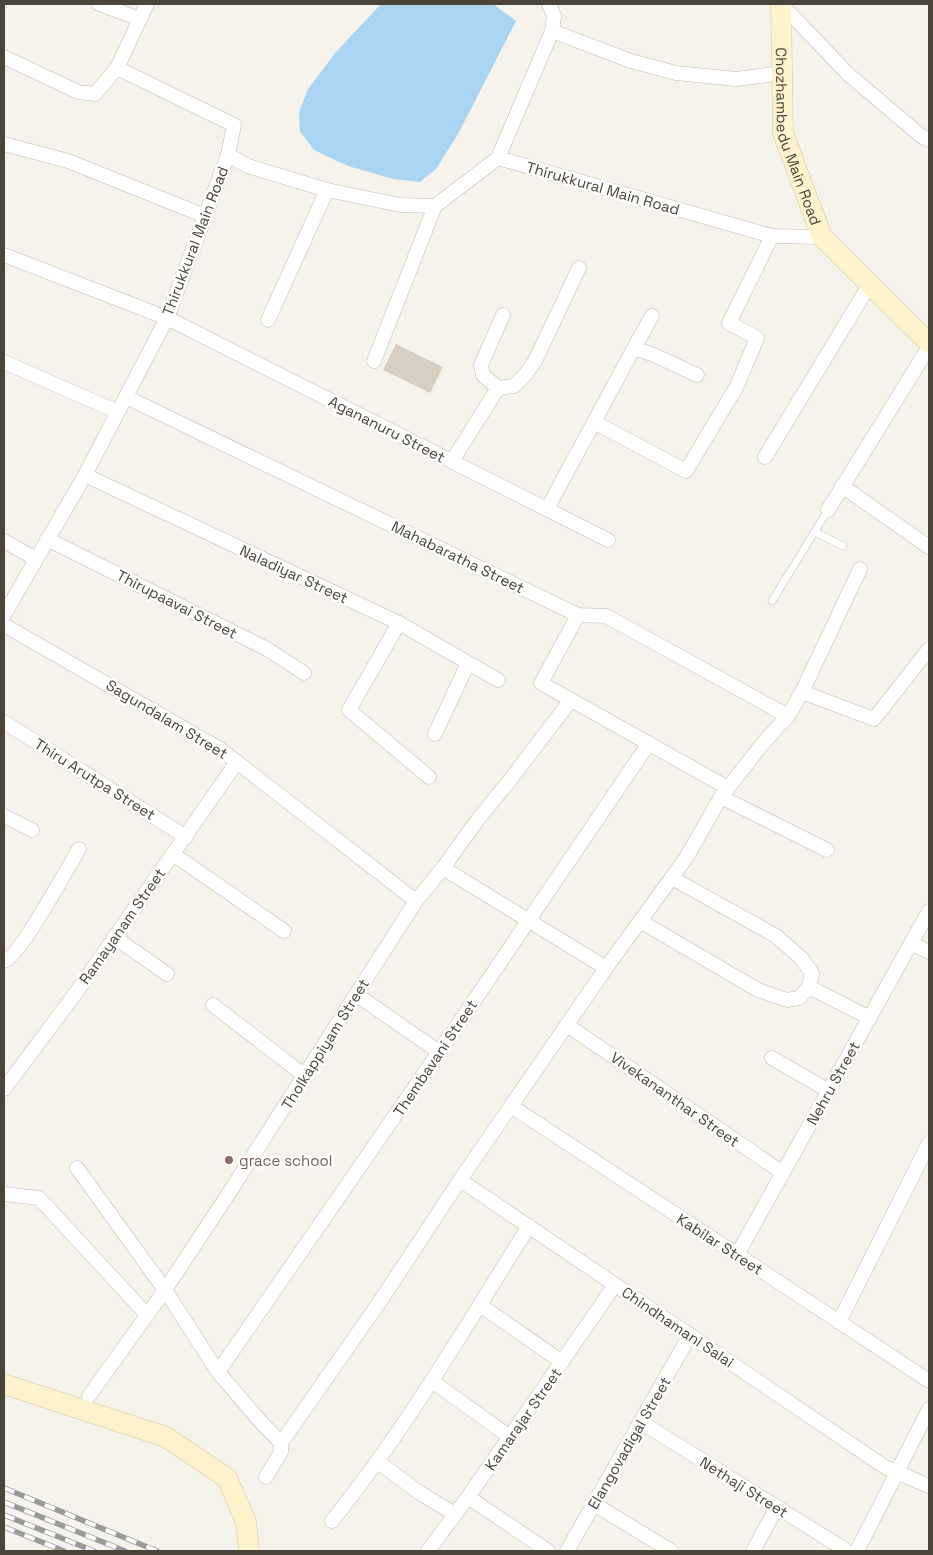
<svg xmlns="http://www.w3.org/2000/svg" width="933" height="1555" font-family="'Space Grotesk',sans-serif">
<rect width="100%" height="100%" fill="#f6f3ec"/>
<!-- water -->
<path fill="#a9d4f2" d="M381 4H493L516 21 458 134 436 169 420 182 393 179 348 166 314 150 300 131 299 112 308 89 336 52Z"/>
<!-- building -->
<path fill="#d8cfc1" d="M396 344 443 367 430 393 383 370Z"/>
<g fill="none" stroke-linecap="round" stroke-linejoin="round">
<defs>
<g id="lane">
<path d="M815 532 843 546"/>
<path d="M772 601 828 510"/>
</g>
<g id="street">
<path d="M99 4 140 19"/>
<path d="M549 4 554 16 552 31"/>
<path d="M781 4 848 74 921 136 929 140"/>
<path d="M4 57 78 92 95 94 117 68 147 4"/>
<path d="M117 68 234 125 228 155"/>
<path d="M4 144 68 161 205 216"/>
<path d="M498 158 552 31 631 61 676 73 736 79 782 73"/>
<path d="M4 255 167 318 608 540"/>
<path d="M652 316 634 348 654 355 697 375"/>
<path d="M268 320 327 190"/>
<path d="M374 361 435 206"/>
<path d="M4 362 118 412"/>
<path d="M498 388 514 386 525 375 535 361 579 268"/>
<path d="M126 397 578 615 606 616 788 716"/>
<path d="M594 422 686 471 737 386 757 338 729 323 772 236"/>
<path d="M765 457 870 284"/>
<path d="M452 461 498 388 483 375 481 365 503 315"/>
<path d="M85 475 399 623 498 680"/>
<path d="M842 486 929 547"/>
<path d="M547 509 634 348"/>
<path d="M828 510 929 347"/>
<path d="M47 539 267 649 304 673"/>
<path d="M4 541 36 559"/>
<path d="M4 615 85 475 167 318 228 155 248 166 327 190 400 205 435 206 498 158 772 236 822 237"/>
<path d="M578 615 541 683 728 788"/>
<path d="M399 623 349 710 429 777"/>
<path d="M4 625 220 749 416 901"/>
<path d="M802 692 874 719 929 649"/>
<path d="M4 722 186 837"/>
<path d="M435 734 468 663"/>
<path d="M721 797 827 850"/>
<path d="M4 816 32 830"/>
<path d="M173 854 284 931"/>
<path d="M443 868 606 968"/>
<path d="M672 878 776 936 801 958 812 973 809 987"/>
<path d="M640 921 758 990 787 1000 799 998 809 987 870 1018"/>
<path d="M114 937 167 974"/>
<path d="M911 943 929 952"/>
<path d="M4 961C19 958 68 867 79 849"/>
<path d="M357 995 439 1052"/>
<path d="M213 1005 305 1076"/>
<path d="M567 1025 783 1173"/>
<path d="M772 1058 829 1091"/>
<path d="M4 1089 75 994 237 762"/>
<path d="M511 1106 929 1381"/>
<path d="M77 1168 165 1290 218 1372 260 1421 281 1443"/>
<path d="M460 1180 885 1467 929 1486"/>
<path d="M4 1194 39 1198 147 1315"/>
<path d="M737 1255 929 911"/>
<path d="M480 1305 562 1362"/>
<path d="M839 1322 929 1143"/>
<path d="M218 1372 457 1026 649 743"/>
<path d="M432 1381 510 1437"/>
<path d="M89 1396 165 1290 229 1193 416 901 443 868 479 818 507 784 571 700"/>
<path d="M641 1422 847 1551"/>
<path d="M378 1462 420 1493 455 1514"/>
<path d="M266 1477 281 1452V1443L381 1300 460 1180 606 968 686 858 721 797 764 742 788 716 802 692 860 569"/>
<path d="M468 1497 548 1551"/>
<path d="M594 1504 671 1551"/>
<path d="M332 1521C406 1429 466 1326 529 1226"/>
<path d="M428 1551 468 1497 615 1285"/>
<path d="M567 1551 690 1335"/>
<path d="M753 1551 777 1507"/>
<path d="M857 1551 929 1409"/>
</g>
<g id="secondary">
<path id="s1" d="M781 4 783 133 822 237 929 343"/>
<path d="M4 1384 166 1437 227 1478 246 1522 249 1551"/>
</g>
</defs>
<!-- lane casing -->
<use href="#lane" stroke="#c2bbae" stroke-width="8"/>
<!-- street casing -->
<use href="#street" stroke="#c2bbae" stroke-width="15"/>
<!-- secondary casing -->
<use href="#secondary" stroke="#d6c79b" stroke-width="21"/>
<!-- lane -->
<use href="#lane" stroke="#fff" stroke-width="7"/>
<!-- street -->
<use href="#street" stroke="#fff" stroke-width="14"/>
<!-- secondary -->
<use href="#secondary" stroke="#fff3cd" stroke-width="20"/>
<defs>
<g id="rail">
<path d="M4 1488 157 1551"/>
<path d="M4 1502 125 1551"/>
<path d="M4 1515 94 1551"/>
<path d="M4 1527 64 1551"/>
</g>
</defs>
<!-- rail casing -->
<use href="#rail" stroke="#9a9a9a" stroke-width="5.5"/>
<!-- rail -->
<use href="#rail" stroke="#fff" stroke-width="4" stroke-dasharray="11" stroke-linecap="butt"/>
</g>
<!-- markers -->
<circle fill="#8d6e63" stroke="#fff" stroke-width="2" cx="229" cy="1160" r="5"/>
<g text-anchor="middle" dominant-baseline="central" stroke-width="5" stroke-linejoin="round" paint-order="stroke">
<!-- street labels -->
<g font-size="15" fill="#4b4439" stroke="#fff">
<text stroke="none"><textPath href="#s1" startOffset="135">Chozhambedu Main Road</textPath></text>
<text transform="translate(603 188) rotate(16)">Thirukkural Main Road</text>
<text transform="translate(195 241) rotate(-69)">Thirukkural Main Road</text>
<text transform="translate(387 429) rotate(27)">Agananuru Street</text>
<text transform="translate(458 557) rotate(26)">Mahabaratha Street</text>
<text transform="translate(294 574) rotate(25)">Naladiyar Street</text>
<text transform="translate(177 604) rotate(27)">Thirupaavai Street</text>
<text transform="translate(167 719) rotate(31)">Sagundalam Street</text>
<text transform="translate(95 779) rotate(32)">Thiru Arutpa Street</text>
<text transform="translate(122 926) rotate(-55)">Ramayanam Street</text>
<text transform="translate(325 1044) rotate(-58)">Tholkappiyam Street</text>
<text transform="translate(435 1058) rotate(-56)">Thembavani Street</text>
<text transform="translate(833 1083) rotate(-61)">Nehru Street</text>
<text transform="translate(675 1099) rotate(35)">Vivekananthar Street</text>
<text transform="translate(720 1244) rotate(33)">Kabilar Street</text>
<text transform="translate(678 1327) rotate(34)">Chindhamani Salai</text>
<text transform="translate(523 1419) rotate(-55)">Kamarajar Street</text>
<text transform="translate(629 1443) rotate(-60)">Elangovadigal Street</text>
<text transform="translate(744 1487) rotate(32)">Nethaji Street</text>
</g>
<!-- education labels -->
<g font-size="15" fill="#785e54" stroke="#fff" text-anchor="start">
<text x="239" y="1160">grace school</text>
</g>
</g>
<!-- border -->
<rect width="933" height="1555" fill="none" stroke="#4b4439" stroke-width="10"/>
</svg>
